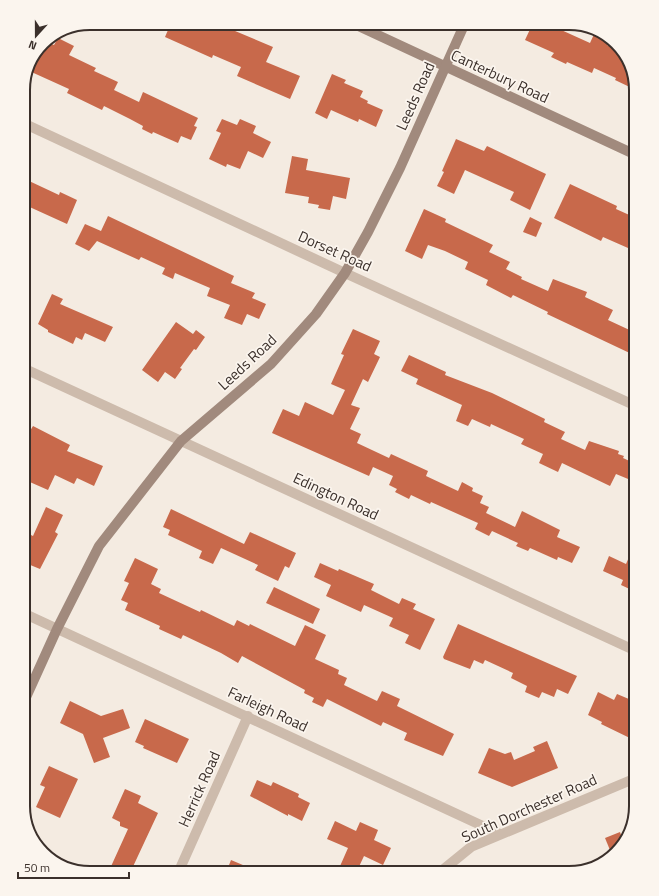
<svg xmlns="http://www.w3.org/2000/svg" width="659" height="896" font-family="'Titillium Web',sans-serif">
<rect width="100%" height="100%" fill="#f4ebe1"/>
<!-- building -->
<g fill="#c8694b">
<path d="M171 23H216L273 47 266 62 300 76 290 99 237 76 241 67 213 55 212 58 165 37Z"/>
<path d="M533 23H562L559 29 590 43 596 30 604 34 610 39 607 45 627 56 636 90 615 80 616 78 594 68 592 73 567 62 566 64 551 57 554 53 525 40Z"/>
<path d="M58 38 74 46 69 55 96 68 94 71 118 82 114 90 139 102 143 92 198 118 194 126 197 127 191 140 181 136 178 143 153 132 152 134 142 129 143 126 130 119 104 106 102 110 67 93 69 89 27 70 31 59 36 61 42 48 44 49 47 42 54 45Z"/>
<path d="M332 74 346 80 344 83 363 91 360 97 368 101 367 103 383 110 376 127 359 119 358 122 331 110 327 119 315 113Z"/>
<path d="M222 119 237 125 240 119 256 126 253 133 271 142 263 158 248 151 240 169 227 164 226 167 209 159 221 133 216 131Z"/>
<path d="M456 139 484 151 487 146 546 174 530 210 510 200 514 192 465 170 454 194 437 186 444 172 442 171Z"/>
<path d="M292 156 308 159 306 170 350 178 346 199 333 196 330 210 318 208 319 205 308 203 309 197 285 193Z"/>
<path d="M27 180 59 195 60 192 77 200 67 224 23 204V189Z"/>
<path d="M570 184 617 206 616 209 636 218V244L630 242 628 248 603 237 601 241 554 218Z"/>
<path d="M424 209 446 219 445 222 493 245 489 252 510 262 506 269 522 277 521 279 548 291 553 279 587 292 585 297 613 310 608 320 636 333V356L547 314 548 312 513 295 511 298 486 285 488 280 465 269 468 262 445 251 428 245 422 259 405 251Z"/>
<path d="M108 216 234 276 231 283 255 293 252 298 266 304 259 319 247 314 242 325 224 318 230 305 207 296 210 288 175 273 173 279 162 274 165 268 141 257 139 260 97 241 89 251 75 244 85 224 101 231Z"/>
<path d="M530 217 542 223 536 237 523 232Z"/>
<path d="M52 294 63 299 60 304 113 327 105 342 85 333 82 340 76 337 73 344 48 332V330L38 324Z"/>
<path d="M176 322 193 334 196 330 205 337 196 350 194 349 180 368 182 369 175 379 165 372 158 382 142 370Z"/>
<path d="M353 329 380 341 374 354 380 357 368 382 363 379 351 405 360 408 350 429 361 434 357 443 389 458 391 454 428 471 426 476 458 491 462 482 473 488 472 491 483 496 480 503 489 507 486 513 515 527 522 511 560 530 557 537 580 547 572 563 558 557 557 560 530 548 528 551 516 546 518 543 492 531 489 536 475 529 478 523 431 502 430 504 411 495 409 499 395 492 397 489 389 485 393 476 373 467 369 476 272 433 283 409 299 416 305 402 333 415 345 390 331 384 344 355 341 354Z"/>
<path d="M409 355 446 372 445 375 492 393 545 419 544 422 565 432 561 439 585 450 589 441 619 451 618 454 624 456 623 458 636 464V474L633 481 616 474 610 486 562 463 558 472 539 463 543 454 521 444 524 439 491 424 490 427 472 419 468 426 456 421 462 405 416 384 418 379 401 371Z"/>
<path d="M33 426 70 445 67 451 103 466 94 486 77 478 74 484 55 475 48 490 23 479V427L30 431Z"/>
<path d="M46 507 63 515 55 532 58 534 40 569 23 562 28 546 23 544V542L27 533 33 536Z"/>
<path d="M171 509 244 544 250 532 296 553 289 568 285 566 278 581 255 570 258 565 221 548 213 564 199 558 202 551 168 535 170 530 163 527Z"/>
<path d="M636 541V592L621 585 623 580 603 571 609 556 626 564Z"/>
<path d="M135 558 158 569 151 584 161 589 159 593 200 612 201 610 234 626 237 620 249 626 250 624 295 646 305 625 326 635 315 659 339 670 338 674 347 678 344 685 377 701 382 691 400 699 397 706 454 734 443 756 404 740 407 733 383 722 381 726 327 699 323 707 312 702 314 698 304 693 305 690 242 656 238 663 221 653 183 635 181 639 159 629 160 626 125 610 128 603 121 600 129 583 124 581Z"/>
<path d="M320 563 338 571 339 569 374 584 371 590 399 604 402 598 416 604 413 609 435 619 420 650 405 643 409 635 389 626 393 618 364 605 361 612 326 596 331 585 314 577Z"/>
<path d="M274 587 320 609 313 624 266 603Z"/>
<path d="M458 624 577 676 568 694 557 689 554 697 542 692 539 698 525 692 527 686 511 678 513 673 485 660 483 664 474 660 470 669 444 659 443 657Z"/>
<path d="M598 692 614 700 617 694 636 702V741L601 724 602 722 588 715Z"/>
<path d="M70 701 101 716 123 709 130 728 103 738 110 757 94 763 83 734 60 723Z"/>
<path d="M145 719 189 739 177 763 143 748 144 746 135 742Z"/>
<path d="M547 741 558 768 512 787 478 773 489 748 505 754 511 752 514 760 535 751 533 747Z"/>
<path d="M49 766 78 779 60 818 36 807 45 787 40 785Z"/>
<path d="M257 780 271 786 273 782 299 794 298 797 310 803 302 821 288 814V816L250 796Z"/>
<path d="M125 789 141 796 138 803 158 813 130 873H108L128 829 120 826V822L112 818Z"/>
<path d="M335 821 356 831 360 822 378 830 374 840 391 848 383 865 364 856 356 873H337L348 848 327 839Z"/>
<path d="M620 832 624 843 612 855 605 838Z"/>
<path d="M231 860 262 873H226Z"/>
</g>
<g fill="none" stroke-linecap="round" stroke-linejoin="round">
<!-- street -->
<g stroke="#cdbbac" stroke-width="10">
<path d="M23 123 345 273 636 406"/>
<path d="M23 368 636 651"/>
<path d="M23 613 500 834"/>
<path d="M178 873 248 716"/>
<path d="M439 873 471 847 636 778"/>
</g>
<!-- secondary -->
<g stroke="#a18a7d" stroke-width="10">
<path d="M352 23 636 155"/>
<path d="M23 704 57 629 99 546 181 441 271 364 316 314 345 273 368 232 400 168 465 23"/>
</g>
</g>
<g text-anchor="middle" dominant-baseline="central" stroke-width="3.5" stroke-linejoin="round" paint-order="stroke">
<!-- street labels -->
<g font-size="15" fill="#3b302b" stroke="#fbf5ee">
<text transform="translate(500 76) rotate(25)">Canterbury Road</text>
<text transform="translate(415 96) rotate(-66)">Leeds Road</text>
<text transform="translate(335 251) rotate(24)">Dorset Road</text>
<text transform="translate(247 362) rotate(-43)">Leeds Road</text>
<text transform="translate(336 496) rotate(25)">Edington Road</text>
<text transform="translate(268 709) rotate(25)">Farleigh Road</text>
<text transform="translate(199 789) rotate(-66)">Herrick Road</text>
<text transform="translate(529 808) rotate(-24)">South Dorchester Road</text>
</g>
</g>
<!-- crop -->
<path d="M0 0H659V896H0ZM90 30H569A60 60 0 0 1 629 90V806A60 60 0 0 1 569 866H90A60 60 0 0 1 30 806V90A60 60 0 0 1 90 30Z" fill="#fbf5ee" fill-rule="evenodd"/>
<path fill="none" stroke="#3b302b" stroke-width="2" d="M90 30H569A60 60 0 0 1 629 90V806A60 60 0 0 1 569 866H90A60 60 0 0 1 30 806V90A60 60 0 0 1 90 30Z"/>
<!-- north arrow -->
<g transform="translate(36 36) rotate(201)" stroke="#fbf5ee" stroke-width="3" paint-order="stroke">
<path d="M0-3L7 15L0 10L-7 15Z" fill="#3b302b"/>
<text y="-6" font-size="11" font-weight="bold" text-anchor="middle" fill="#3b302b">N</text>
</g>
<!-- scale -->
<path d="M18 872v6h111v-6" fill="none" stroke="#3b302b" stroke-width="2"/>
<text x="24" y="872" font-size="12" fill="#3b302b" stroke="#fbf5ee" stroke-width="3" paint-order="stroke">50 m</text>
</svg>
